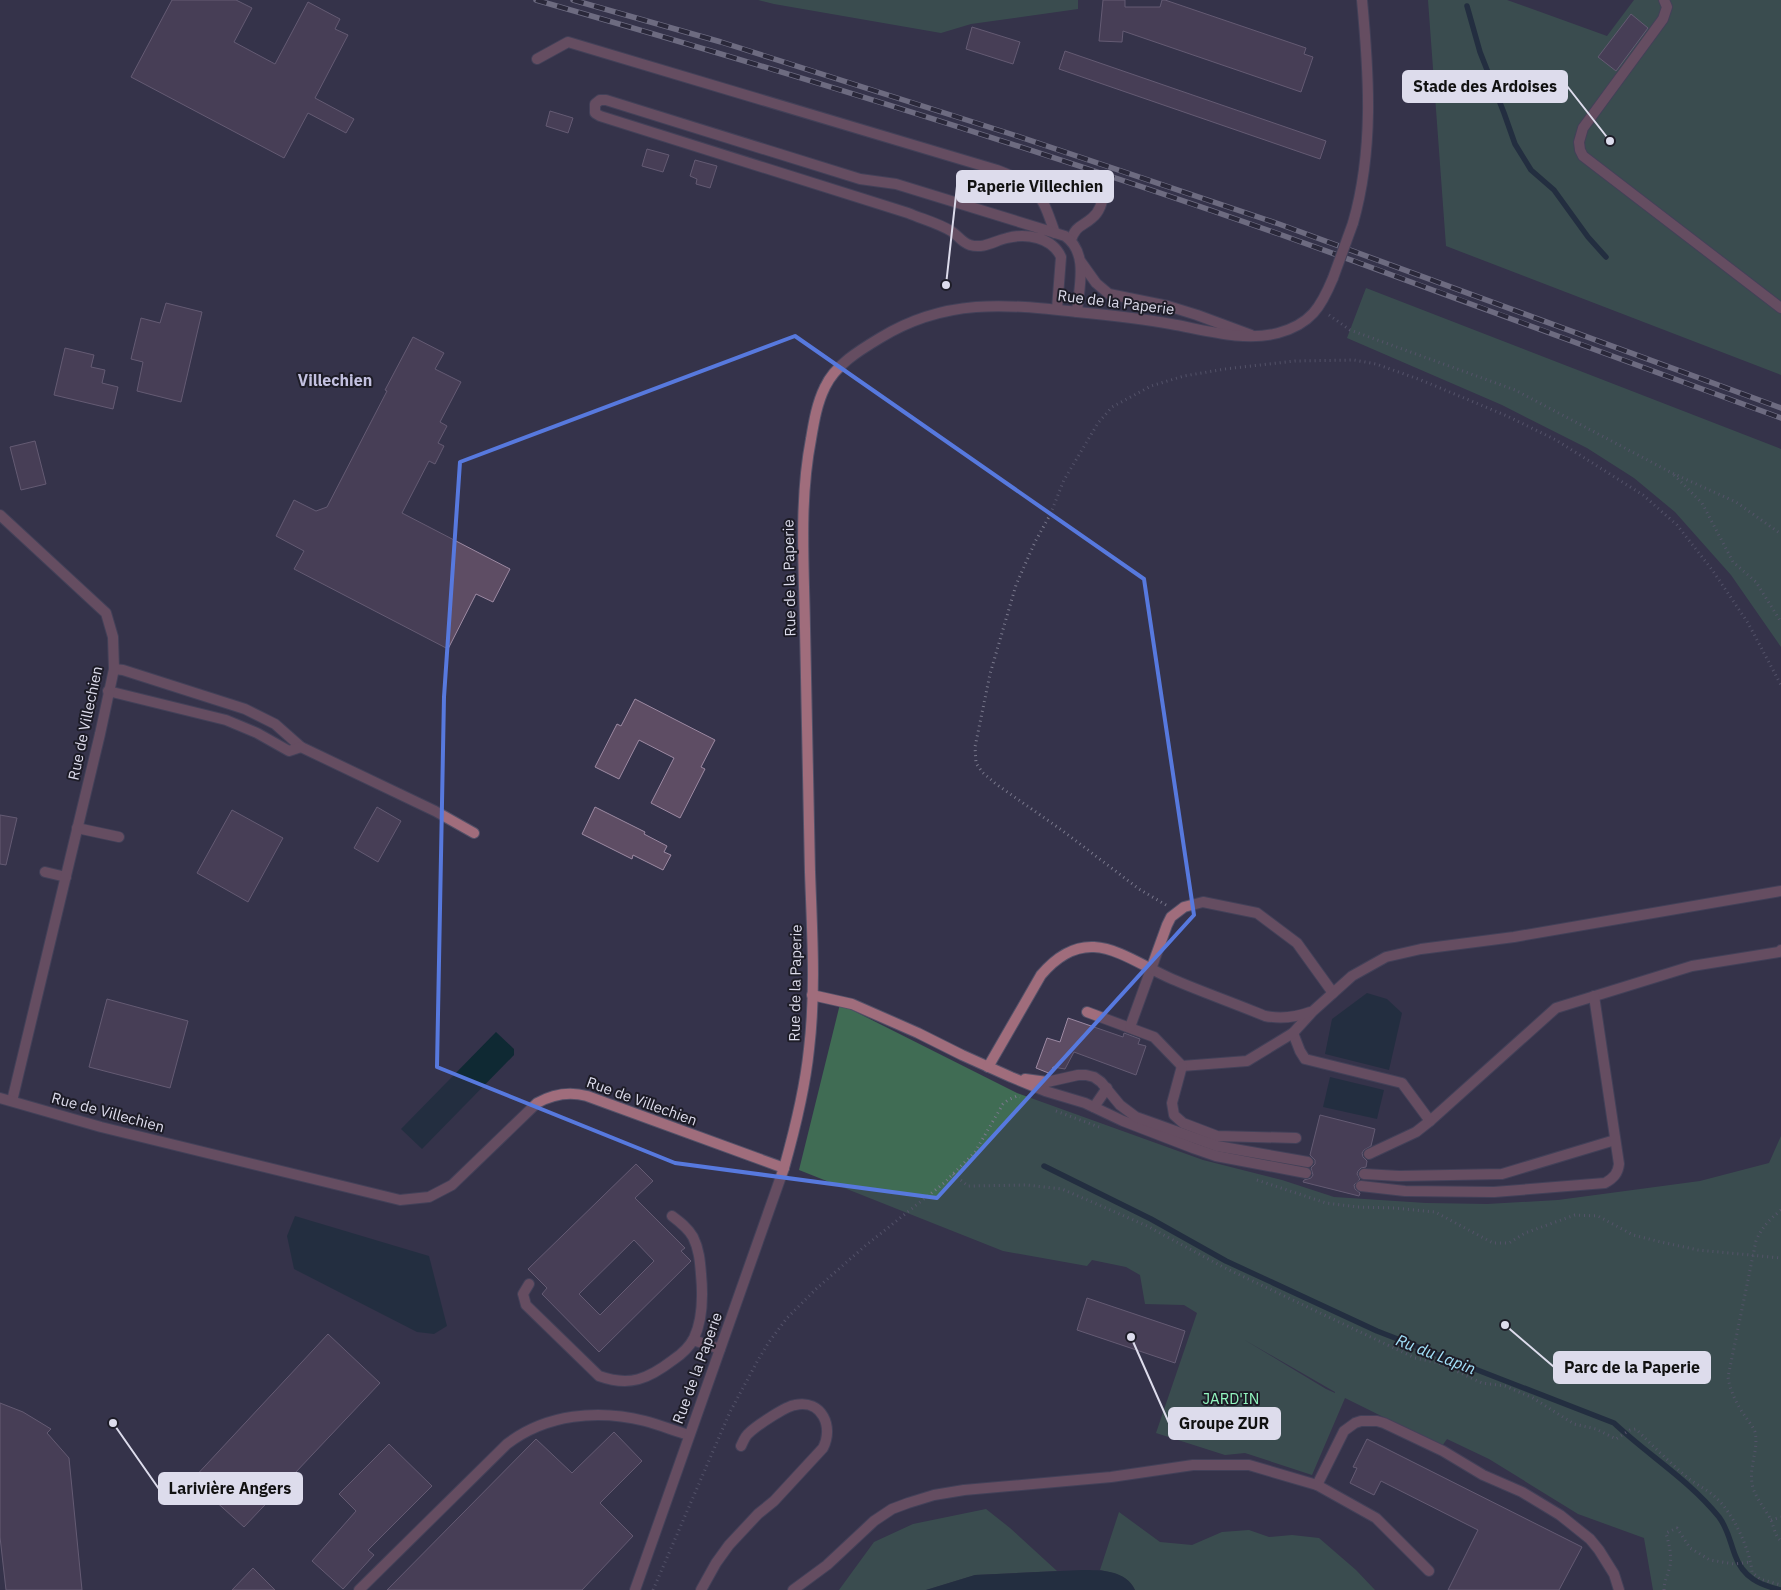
<svg xmlns="http://www.w3.org/2000/svg" width="1781" height="1590" font-family="'IBM Plex Sans',sans-serif">
<rect width="100%" height="100%" fill="#35334b"/>
<!-- green -->
<g fill="#406c54" fill-rule="evenodd">
<path d="M758 0H1078V9L971 24 941 33 774 4Z"/>
<path d="M1428 0H1507L1607 36 1634 0H1781V375L1446 246Z"/>
<path d="M1366 288 1781 449V647L1731 575 1675 512 1634 478 1587 448 1502 405 1347 338Z"/>
<path d="M840 1004 1017 1093 1203 1160 1282 1180 1334 1197 1426 1203 1487 1204 1558 1200 1700 1181 1769 1163 1781 1136V1590H1653L1644 1538 1578 1514 1489 1459 1447 1439 1442 1446 1345 1398 1312 1475 1245 1453 1225 1455 1156 1433 1197 1313 1184 1305 1145 1304 1140 1275 1126 1267 1092 1260 1087 1266 1003 1251 799 1170ZM1243 1339 1335 1392V1393L1326 1389Z"/>
<path d="M986 1509 1010 1528 1057 1571 975 1575 926 1590H839L874 1542 913 1524Z"/>
<path d="M1119 1512 1160 1542 1192 1545 1222 1532 1249 1530 1269 1537 1292 1535 1319 1538 1356 1570 1375 1590H1135C1129 1576 1114 1573 1100 1570Z"/>
</g>
<!-- water -->
<g fill="#0f2933">
<path d="M1367 993 1387 999 1402 1013 1389 1070 1325 1054 1332 1019Z"/>
<path d="M496 1032 514 1049V1055L422 1149 401 1129Z"/>
<path d="M1330 1077 1384 1090 1377 1119 1323 1107Z"/>
<path d="M295 1216 429 1256 447 1326 434 1334 417 1332 294 1269 287 1236Z"/>
<path d="M1082 1570C1101 1570 1126 1570 1135 1590H926L975 1575Z"/>
</g>
<g fill="none" stroke-linecap="round" stroke-linejoin="round">
<!-- stream -->
<g stroke="#0f2933" stroke-width="5.5">
<path d="M1467 6 1480 52 1504 113 1515 144 1531 170 1554 190 1588 237 1606 257"/>
<path d="M1044 1166 1151 1219 1226 1261 1377 1331 1614 1423C1648 1455 1689 1480 1719 1517 1728 1529 1730 1542 1735 1555 1743 1578 1760 1585 1781 1590"/>
</g>
</g>
<!-- building -->
<g fill="#5e4d64" stroke="#9d8aa3" fill-rule="evenodd">
<path d="M172 0H236L252 8 234 42 275 64 308 2 340 19 335 29 348 35 315 98 354 119 346 133 308 113 284 158 131 77Z"/>
<path d="M1103 0H1125V7H1160L1162 0H1165L1306 48 1304 54 1313 57 1301 92 1123 31 1122 42 1099 41Z"/>
<path d="M1631 14 1648 28 1616 71 1598 57Z"/>
<path d="M972 27 1020 42 1013 64 966 49Z"/>
<path d="M1065 51 1326 141 1320 159 1059 69Z"/>
<path d="M550 111 573 118 568 133 546 126Z"/>
<path d="M647 149 669 155 663 172 642 166Z"/>
<path d="M695 160 717 166 710 188 696 184 697 179 690 176Z"/>
<path d="M166 303 202 312 181 402 137 391 143 362 131 359 141 318 160 323Z"/>
<path d="M413 337 444 353 435 369 461 382 440 422 447 426 438 443 444 446 435 464 429 461 402 513 510 569 493 602 476 594 448 649 294 569 304 551 276 536 294 500 316 511 327 507 387 391 385 390Z"/>
<path d="M65 348 94 355 91 367 105 370 102 383 118 387 113 409 54 395Z"/>
<path d="M35 441 46 484 21 490 10 447Z"/>
<path d="M635 699 715 740 701 767 705 769 680 818 651 803 674 758 639 740 619 779 595 767 617 724 621 726Z"/>
<path d="M377 807 401 821 378 862 354 848Z"/>
<path d="M595 807 645 832 644 834 667 846 664 852 671 855 663 870 633 855 632 859 582 834Z"/>
<path d="M232 810 283 838 248 902 197 873Z"/>
<path d="M0 815 17 818 6 865 0 864Z"/>
<path d="M107 999 188 1021 170 1088 89 1067Z"/>
<path d="M1068 1018 1123 1037 1124 1033 1140 1039 1138 1044 1146 1046 1136 1075 1074 1052 1065 1069 1053 1067 1051 1074 1036 1068 1047 1038 1060 1042Z"/>
<path d="M1320 1115 1375 1129 1371 1146 1364 1150 1362 1153 1363 1157 1367 1161 1366 1167 1361 1168 1358 1171 1357 1174 1360 1179 1354 1185 1355 1189 1360 1193 1359 1196 1303 1182 1304 1180 1311 1178 1313 1175 1311 1168 1315 1164V1160L1310 1155Z"/>
<path d="M636 1164 653 1181 635 1198 685 1248 681 1251 691 1261 599 1352 542 1294 547 1288 528 1269ZM634 1240 654 1261 600 1315 579 1294Z"/>
<path d="M1087 1298 1185 1331 1175 1363 1077 1330Z"/>
<path d="M328 1334 380 1383 244 1527 192 1480Z"/>
<path d="M0 1403 23 1412 51 1429 47 1433 69 1458 82 1590H6L0 1537Z"/>
<path d="M614 1432 642 1461 600 1503 633 1536 582 1590H387L536 1439 572 1473Z"/>
<path d="M1367 1439 1582 1547 1559 1590H1448L1478 1530 1381 1481 1374 1495 1350 1483 1357 1468 1353 1467Z"/>
<path d="M389 1444 432 1486 368 1550 374 1555 343 1589 312 1561 356 1511 339 1494Z"/>
<path d="M253 1568 275 1590H232Z"/>
</g>
<g fill="none" stroke-linecap="round" stroke-linejoin="round">
<defs>
<g id="lane">
<path d="M1664 0 1667 7 1663 19 1583 128 1579 142 1580 150 1583 156 1781 308"/>
<path d="M537 59 568 42 997 170C1039 186 1041 193 1055 233"/>
<path d="M1071 240C1076 225 1082 227 1092 218 1100 212 1102 202 1104 193L1101 186 1088 182"/>
<path d="M1081 262 1096 283 1109 294 1168 306 1197 315 1251 335"/>
<path d="M1057 309 1061 257C1052 237 1026 233 1007 238 994 241 984 249 970 245 961 242 958 235 951 231 938 223 922 219 908 213L600 116 595 113V104L600 100H606L860 179 896 184 1065 236C1089 253 1079 286 1077 312"/>
<path d="M114 669 123 670 245 709 275 724 301 747 435 811 474 833"/>
<path d="M108 691 226 720 257 733 289 751 301 747"/>
<path d="M77 828 119 837"/>
<path d="M45 872 66 877"/>
<path d="M812 995 852 1004 918 1033 962 1055 1011 1077 1045 1091 1085 1103 1123 1121 1193 1148 1216 1156 1306 1173"/>
<path d="M1087 1012 1154 1037 1182 1066"/>
<path d="M1130 1027 1167 925 1171 917 1184 907 1203 902 1257 913 1297 943 1333 993"/>
<path d="M1293 1033 1300 1051 1305 1059 1402 1083 1430 1121 1556 1008 1692 966 1779 952 1781 950"/>
<path d="M1182 1066 1247 1061 1293 1033 1313 1011 1352 976 1386 957 1421 949 1514 937 1781 891"/>
<path d="M1182 1066 1172 1103 1174 1115 1183 1123 1217 1136 1296 1138"/>
<path d="M988 1067 1041 975C1087 921 1124 958 1172 979 1202 992 1234 1003 1265 1016 1281 1019 1294 1018 1310 1012"/>
<path d="M1025 1079 1047 1082 1078 1075H1086L1094 1077 1101 1082 1120 1105 1136 1117 1217 1146 1308 1162"/>
<path d="M1094 1107 1107 1088"/>
<path d="M1369 1154 1416 1132 1430 1121"/>
<path d="M1364 1174 1399 1176 1502 1174 1615 1140"/>
<path d="M1361 1186 1405 1191 1494 1192 1605 1183C1614 1178 1618 1173 1619 1164L1594 996"/>
<path d="M529 1284 523 1294 526 1305 599 1376C630 1387 648 1379 673 1360 682 1354 689 1348 694 1338 703 1319 703 1295 701 1274 700 1261 699 1249 693 1237 688 1228 680 1222 672 1216"/>
<path d="M693 1340 720 1349"/>
<path d="M1317 1485 1344 1431 1355 1423 1361 1421H1377L1384 1423 1443 1451 1483 1475 1522 1492 1560 1515 1590 1539 1599 1550 1614 1574 1619 1590"/>
<path d="M359 1590 507 1444C546 1414 598 1409 645 1421 660 1425 675 1431 689 1435"/>
<path d="M701 1590 716 1563 729 1545 758 1514 774 1501 823 1448C834 1427 822 1399 795 1405 786 1406 756 1426 749 1433 745 1436 743 1442 741 1446"/>
<path d="M793 1590 827 1565 874 1521 892 1509 908 1503 934 1495 964 1490 1111 1477 1193 1465H1249L1317 1485 1376 1518 1429 1571"/>
</g>
<g id="street">
<path d="M1353 223C1374 150 1369 75 1362 0"/>
<path d="M0 515 106 613 113 637 114 669 100 734 12 1101"/>
<path d="M0 1098 101 1127 400 1200 429 1197 452 1185 537 1103C553 1094 569 1091 587 1096L784 1168"/>
<path d="M635 1590 784 1168C795 1129 805 1089 809 1049 816 990 812 931 810 872 808 791 807 710 805 628 804 565 799 501 811 439 814 421 817 403 825 387 835 365 860 350 880 338 945 298 1005 304 1077 312 1109 315 1140 318 1171 324 1205 330 1244 342 1278 333 1311 324 1321 307 1333 278"/>
</g>
</defs>
<!-- lane casing -->
<use href="#lane" stroke="#535168" stroke-width="12"/>
<!-- street casing -->
<use href="#street" stroke="#535168" stroke-width="12"/>
<!-- path -->
<g stroke="#79788c" stroke-width="3" stroke-dasharray="1 4" stroke-linecap="butt">
<path d="M1329 315 1350 330 1515 390 1672 473 1736 502 1781 534"/>
<path d="M1674 475 1702 503 1733 562 1756 582 1781 622"/>
<path d="M1166 905 1139 889 1063 831 996 784 982 772 976 763 975 747 990 674 1016 585 1035 542 1050 515 1064 480 1098 423 1112 407 1151 386 1184 376 1225 369 1295 361 1354 360 1376 364 1421 380 1507 416 1556 440 1643 495 1677 525 1713 571 1748 623 1781 685"/>
<path d="M1056 1111 1099 1127"/>
<path d="M953 1174 968 1186 1027 1185 1062 1189 1147 1226 1223 1267 1415 1358 1439 1363 1482 1383 1505 1386 1533 1398 1574 1424 1596 1429 1616 1439 1630 1430 1636 1429C1653 1446 1669 1462 1687 1477 1696 1485 1707 1489 1715 1497 1733 1512 1750 1550 1752 1572L1760 1579 1781 1585"/>
<path d="M1257 1180 1326 1203 1358 1207 1395 1208 1435 1212 1493 1243H1509L1525 1233 1575 1215 1598 1216 1633 1235 1661 1242 1698 1250 1781 1258"/>
<path d="M1781 1210C1769 1220 1762 1227 1756 1241L1728 1377C1730 1391 1737 1405 1745 1416 1748 1421 1753 1426 1755 1432 1759 1449 1749 1466 1752 1483 1754 1497 1765 1508 1771 1520 1774 1527 1775 1536 1781 1541"/>
<path d="M1771 1520 1781 1517"/>
<path d="M653 1590 730 1412 758 1360 769 1342 787 1318 816 1289 865 1246 944 1183 975 1152 1003 1104 1008 1100 1017 1096 1020 1097"/>
<path d="M1664 1590C1664 1581 1668 1575 1670 1566 1672 1555 1669 1544 1666 1533L1677 1528 1690 1548 1710 1560 1734 1564 1751 1562"/>
</g>
<!-- lane -->
<use href="#lane" stroke="#a06d7c" stroke-width="10"/>
<!-- street -->
<use href="#street" stroke="#a06d7c" stroke-width="10"/>
<defs>
<g id="rail">
<path d="M536 0C785 71 1034 148 1279 234 1447 294 1614 357 1781 418"/>
<path d="M573 0 721 42 1014 135 1279 224 1781 408"/>
</g>
</defs>
<!-- rail casing -->
<use href="#rail" stroke="#b1afc2" stroke-width="5.5"/>
<!-- rail -->
<use href="#rail" stroke="#1d1c27" stroke-width="4" stroke-dasharray="11" stroke-linecap="butt"/>
<defs>
<path id="street-bridge" d="M1333 278 1353 223"/>
</defs>
<!-- street-bridge casing -->
<use href="#street-bridge" stroke="#535168" stroke-width="12" stroke-linecap="butt"/>
<!-- street-bridge -->
<use href="#street-bridge" stroke="#a06d7c" stroke-width="10"/>
</g>
<!-- marked area -->
<path d="M0 0H1781V1590H0ZM795 336 1144 579 1194 915 937 1198 675 1163 437 1067 444 697 460 462Z" fill="#35334b" fill-opacity=".55" fill-rule="evenodd"/>
<path fill="none" stroke="#5779de" stroke-width="4" stroke-linejoin="round" d="M795 336 1144 579 1194 915 937 1198 675 1163 437 1067 444 697 460 462Z"/>
<g text-anchor="middle" dominant-baseline="central" stroke-width="4" stroke-linejoin="round" paint-order="stroke">
<!-- street labels -->
<g font-size="15" fill="#dddcec" stroke="#1d1c27">
<text transform="translate(1116 302) rotate(7)">Rue de la Paperie</text>
<text transform="translate(789 578) rotate(-91)">Rue de la Paperie</text>
<text transform="translate(85 723) rotate(-78)">Rue de Villechien</text>
<text transform="translate(795 983) rotate(-89)">Rue de la Paperie</text>
<text transform="translate(642 1101) rotate(20)">Rue de Villechien</text>
<text transform="translate(108 1112) rotate(15)">Rue de Villechien</text>
<text transform="translate(697 1368) rotate(-70)">Rue de la Paperie</text>
</g>
<!-- park labels -->
<g font-size="15" fill="#92f5bf" stroke="#1d1c27">
<text x="1231" y="1398">JARD'IN</text>
</g>
<!-- neighbourhood labels -->
<g font-size="16" font-weight="bold" fill="#c3c1e0" stroke="#1d1c27">
<text x="335" y="380">Villechien</text>
</g>
<!-- water labels -->
<g font-size="16" font-style="italic" fill="#a4e3fc" stroke="#1d1c27">
<text transform="translate(1436 1354) rotate(21)">Ru du Lapin</text>
</g>
</g>
<!-- callouts -->
<path fill="none" stroke="#dddcec" stroke-width="2" d="M1610 141L1567 86M946 285L957 186M1505 1325L1554 1367M1131 1337L1169 1423M113 1423L159 1489"/>
<g fill="#dddcec" stroke="#1d1c27" stroke-width="2">
<circle cx="1610" cy="141" r="5"/>
<circle cx="946" cy="285" r="5"/>
<circle cx="1505" cy="1325" r="5"/>
<circle cx="1131" cy="1337" r="5"/>
<circle cx="113" cy="1423" r="5"/>
</g>
<g fill="#dddcec" stroke="#dddcec" stroke-width="2">
<rect x="1403" y="71" width="164" height="31" rx="5"/>
<rect x="957" y="171" width="156" height="31" rx="5"/>
<rect x="1554" y="1352" width="156" height="31" rx="5"/>
<rect x="1169" y="1408" width="111" height="31" rx="5"/>
<rect x="159" y="1473" width="143" height="31" rx="5"/>
</g>
<g font-size="16" text-anchor="middle" font-weight="bold" fill="#111">
<text x="1485" y="92">Stade des Ardoises</text>
<text x="1035" y="192">Paperie Villechien</text>
<text x="1632" y="1373">Parc de la Paperie</text>
<text x="1224" y="1429">Groupe ZUR</text>
<text x="230" y="1494">Larivière Angers</text>
</g>
</svg>
